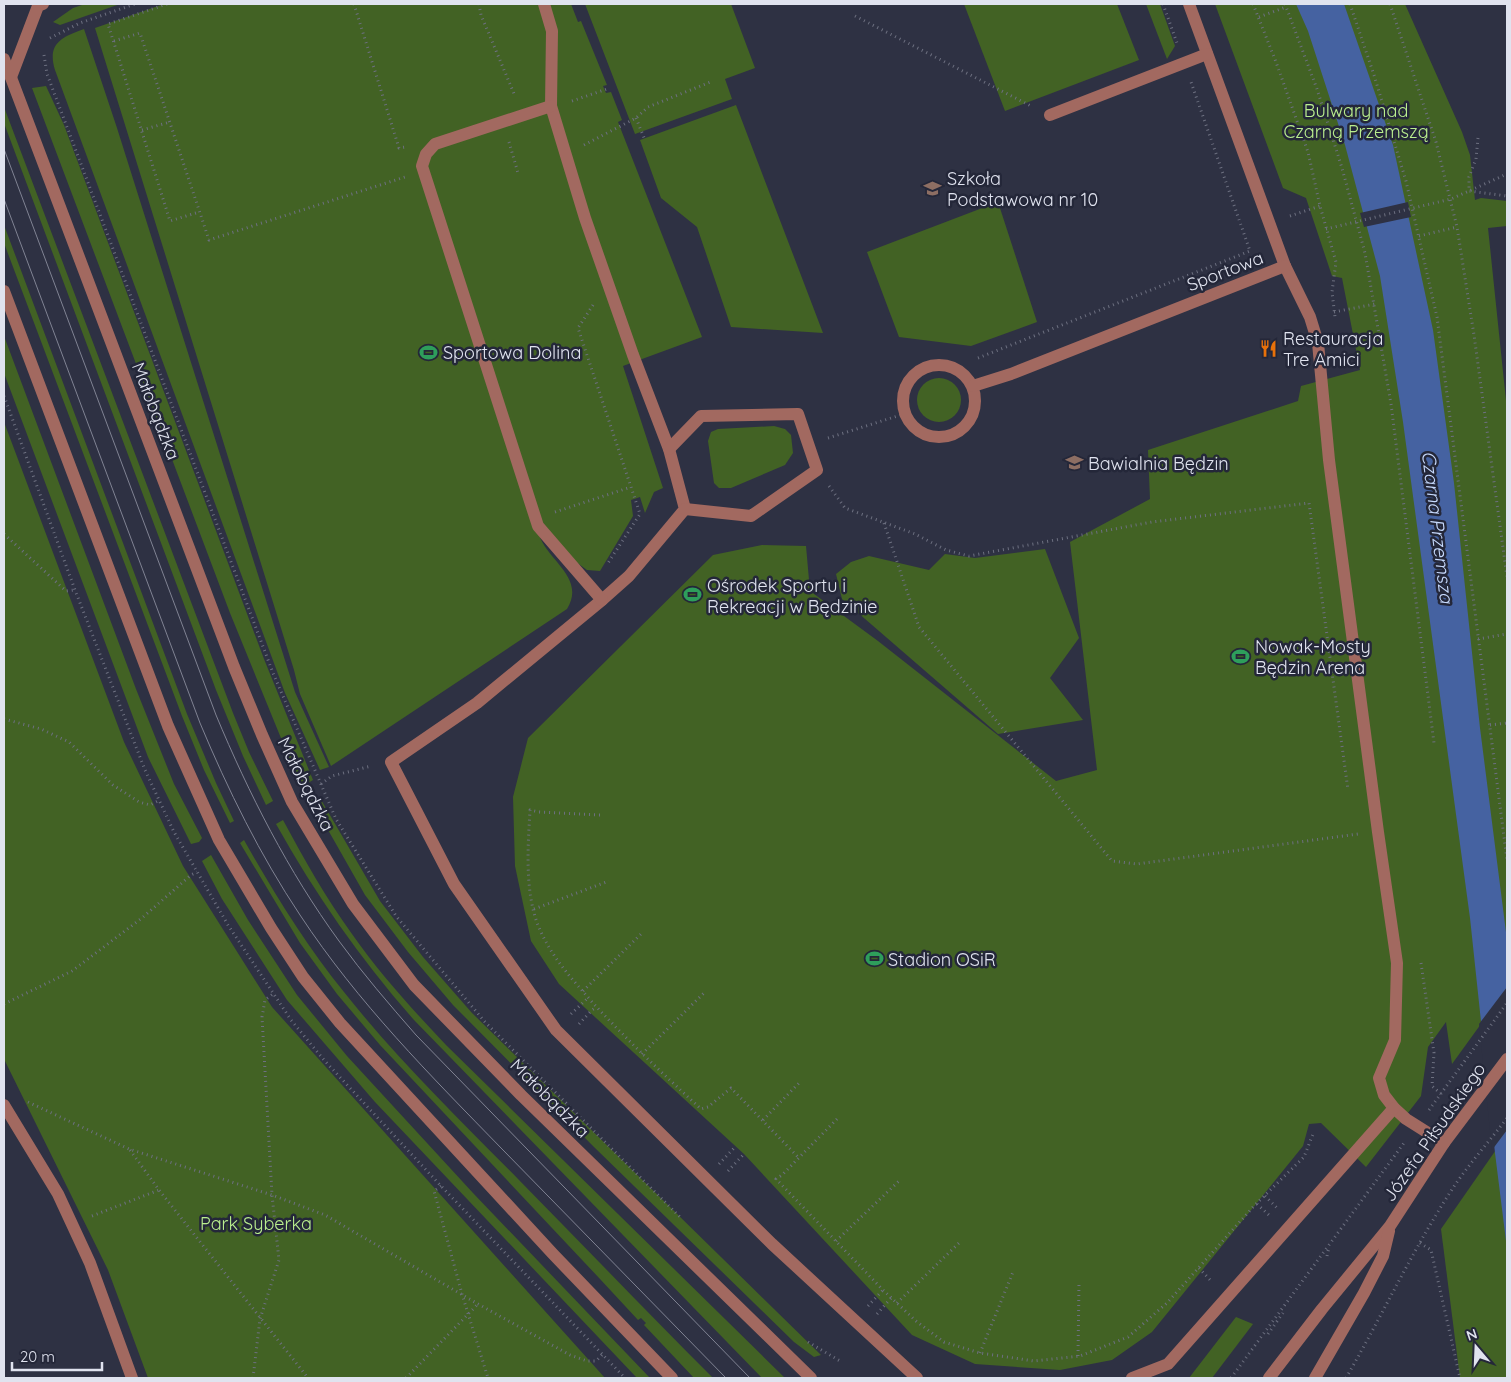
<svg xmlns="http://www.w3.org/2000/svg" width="1511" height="1382" font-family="Quicksand,sans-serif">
<rect width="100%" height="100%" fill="#2e3143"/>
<!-- green -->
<g fill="#426224">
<path d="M85 4H120L60 25 53 22 73 8Z"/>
<path d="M164 4H571L578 22 581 21 607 85 603 86 606 93 611 92 622 120 618 122 702 337 623 366 663 488 654 492 645 513 640 497 631 500 633 516 600 571 587 570 539 535C548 561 586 578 567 609L331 766 300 694 294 670 95 28Z"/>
<path d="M585 4H731L755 68 725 79 732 99 635 134Z"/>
<path d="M964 4H1117L1139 60 1005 111Z"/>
<path d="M1146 4H1160L1175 46 1167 59Z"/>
<path d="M1215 4H1405L1462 132 1470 155 1475 200 1481 198 1507 201V226L1488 228 1507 410V988L1452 1064 1446 1022 1428 1047 1421 1096 1366 1167 1321 1123 1309 1124 1303 1146 1152 1332 1112 1360 1060 1370 975 1364 912 1335 744 1154 559 984 531 941 515 866 513 797 528 738 713 555 762 545 806 546 810 591 878 641 1056 781 1097 770 1070 542 1150 499 1148 450 1298 401 1301 386 1360 370 1342 278 1332 276 1306 198 1283 188Z"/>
<path d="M84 29 117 128 295 692 329 767 320 770 285 693 55 70C47 44 61 37 84 29Z"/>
<path d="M46 86 64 125 264 659 313 780 303 786 294 770 230 613 32 88Z"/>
<path d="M736 105 823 333 731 327 697 227 661 198 640 140Z"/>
<path d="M4 107 233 713 249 752 273 801 266 805 243 756 216 690 4 123Z"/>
<path d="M998 202 1037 322 971 346 899 337 867 252Z"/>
<path d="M4 225 187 714 216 783 234 821 230 823 204 770 182 716 4 243Z"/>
<path d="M4 336 136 689 174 784 202 838 199 842 191 844 148 757 4 373Z"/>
<circle cx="939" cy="400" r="22"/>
<path d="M4 422 124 742 183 866 272 1007 605 1378H148L108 1270 4 1059Z"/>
<path d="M774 426 785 429 791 435 793 453 785 465 731 488H719L714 483 708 441 711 432 718 429Z"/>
<path d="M1045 549 1079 638 1050 678 1083 720 998 734 842 599 836 574 851 562 869 556 929 570 945 554 975 558Z"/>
<path d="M320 798 380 901 423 957 472 1013 821 1355 814 1357 794 1342 594 1147 453 1005 408 952 365 895 311 800Z"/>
<path d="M283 820C304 859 326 898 352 934 380 974 413 1010 446 1045L785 1378H762L414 1020C361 960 315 894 276 824Z"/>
<path d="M244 840C274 893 306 945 344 992 397 1059 459 1119 519 1180 584 1246 648 1313 713 1378H694L644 1325 646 1323 641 1318 638 1320 600 1279 380 1045 337 994 300 943 240 843Z"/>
<path d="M211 855 248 920 297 995 347 1056 473 1193 650 1378H637L375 1102 287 1000 222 899 202 861Z"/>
<path d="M1507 1134V1378H1460L1441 1229Z"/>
<path d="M1236 1317 1253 1324 1212 1378H1189Z"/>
</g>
<!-- water -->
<path fill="#4562a1" d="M1296 4H1344L1393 145 1433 330 1454 483 1480 728 1507 940V1249L1495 1153 1470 918 1403 422 1380 276 1345 145 1308 31Z"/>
<!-- pier -->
<g fill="#2e3143">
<path d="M1408 202 1411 217 1364 227 1360 213Z"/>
<path d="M1507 987V1130L1492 1150 1479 1024Z"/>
</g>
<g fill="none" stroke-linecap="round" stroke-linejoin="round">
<!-- path -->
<g stroke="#6d7080" stroke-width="3" stroke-dasharray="1 4" stroke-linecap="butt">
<path d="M167 4 108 24 170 221 199 212"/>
<path d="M354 4 399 148 405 147"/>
<path d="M479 4 481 15 515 96"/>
<path d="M1163 4 1177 43"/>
<path d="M1253 4 1276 62 1308 152 1320 206 1336 262 1332 292 1335 317"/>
<path d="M1285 4 1317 89 1342 168 1365 253 1391 404 1434 743"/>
<path d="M1350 4 1374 75 1406 181 1437 317 1507 860"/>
<path d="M1390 4 1436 142 1457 227 1474 335 1507 577"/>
<path d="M855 16 1031 106"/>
<path d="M1259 17 1286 7"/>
<path d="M50 38 80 23 135 4"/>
<path d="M114 41 140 33 209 240 405 177"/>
<path d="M44 55 47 74 273 673 336 819 396 916 485 1022 680 1217"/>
<path d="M572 101 607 89"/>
<path d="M636 118 645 140"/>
<path d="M142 130 170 122"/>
<path d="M1478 138 1476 159 1469 177V191L1507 196"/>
<path d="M509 142 518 173"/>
<path d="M584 145 636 118 648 107 713 81"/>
<path d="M1290 216 1320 206"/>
<path d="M1326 229 1451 199 1507 174"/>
<path d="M1419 236 1457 227"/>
<path d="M593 305 578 328 640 514 608 563"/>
<path d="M1334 312 1375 304"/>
<path d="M978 358 1250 251 1191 82"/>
<path d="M4 396 75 590 145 770 174 832 228 925 291 1020 324 1060 441 1186 625 1378"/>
<path d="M828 438 904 414"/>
<path d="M829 486 845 508 915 534 946 550 969 556 1152 522 1309 503 1348 790"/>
<path d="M555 512 631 487"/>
<path d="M884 523 919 627 1112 861 1137 864 1358 834"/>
<path d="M4 534 66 591 75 590"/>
<path d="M1478 639 1507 634"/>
<path d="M4 719 41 729 69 742 113 785 139 802 150 805 158 801"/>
<path d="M1490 725 1507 723"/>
<path d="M321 784 332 776 371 766"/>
<path d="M600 815 539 812 530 810C528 847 524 894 540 930 553 959 572 979 593 1003 627 1040 664 1075 701 1109L708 1107 731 1088 799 1158"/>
<path d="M534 909 609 881"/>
<path d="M1421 963 1434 1053 1432 1086 1441 1094"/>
<path d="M583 991 642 933"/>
<path d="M4 1004 72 971 142 918 191 875 197 872"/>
<path d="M571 1014 589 997"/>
<path d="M579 1024 592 1010 597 1007"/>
<path d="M642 1054 706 991"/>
<path d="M28 1102 129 1149 272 1195 325 1215 478 1304 570 1355 587 1361H596L602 1355"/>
<path d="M1429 1110 1507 1003"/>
<path d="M837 1119 782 1175 776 1179 883 1290 916 1321 944 1342 980 1353 1034 1361 1080 1356 1128 1337 1167 1303 1254 1206 1304 1157 1313 1134"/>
<path d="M763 1120 800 1082"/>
<path d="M130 1150 159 1190 308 1378"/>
<path d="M719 1164 736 1146"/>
<path d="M728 1171 744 1154"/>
<path d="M441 1186 434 1191 462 1294 488 1378"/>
<path d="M1265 1196 1277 1208"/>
<path d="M1257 1204 1271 1217"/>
<path d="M92 1216 159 1190"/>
<path d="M836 1241 899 1181"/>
<path d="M1420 1243 1431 1250 1460 1378"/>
<path d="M1327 1256 1329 1247"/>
<path d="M1199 1268 1212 1282"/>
<path d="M897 1303 960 1242"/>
<path d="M868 1306 883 1290"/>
<path d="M877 1314 892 1297"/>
<path d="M1268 1334 1283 1313"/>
<path d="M808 1342 840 1361"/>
<path d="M980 1353 1013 1272"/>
<path d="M1078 1356 1079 1281"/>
<path d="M253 1378 260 1319 279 1260 272 1195 262 1017 265 1000 273 994"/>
<path d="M406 1378 478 1304"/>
<path d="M1231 1378 1404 1143"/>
<path d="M1346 1378C1382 1316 1412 1251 1451 1191 1467 1166 1489 1142 1507 1118"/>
</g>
<!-- minor -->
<g stroke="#a26960" stroke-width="12">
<path d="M544 4 552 31 551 106 585 218 633 355 669 449 685 509 629 576 602 600 477 703 391 762 454 884 556 1030 772 1244 917 1378"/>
<path d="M1189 4 1285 266 1310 317 1318 343 1329 460 1378 832 1397 963 1395 1040 1379 1078 1384 1095 1394 1108 1406 1119 1444 1143"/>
<path d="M4 59 234 667 262 735 292 802 353 904 414 985 521 1095 811 1378"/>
<path d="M11 77 38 6 43 4"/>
<path d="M551 106 435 144 426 154 422 166 538 526 602 600"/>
<path d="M1050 115 1207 54"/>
<path d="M4 291 168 726 219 840 271 928 303 977 340 1023 553 1254 672 1378"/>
<circle cx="939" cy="401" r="36"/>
<path d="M973 386 1011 374 1285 266"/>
<path d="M669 449 701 416 798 414 817 470 751 516 685 509"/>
<path d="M4 1105 58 1194 90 1263 132 1378"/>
<path d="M1132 1378 1168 1364 1394 1108"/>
<path d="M1269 1378 1322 1309 1390 1226 1444 1143 1507 1059"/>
<path d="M1315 1378 1364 1293 1383 1256 1389 1231"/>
</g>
<!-- tram -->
<g stroke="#808393" stroke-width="1">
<path d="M4 149 216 715C249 794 288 871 339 941 363 974 389 1004 416 1035L750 1378"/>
<path d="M4 199 200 723C228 790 260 855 300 915 358 1003 430 1075 503 1150 577 1226 652 1302 726 1378"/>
</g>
</g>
<!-- icons -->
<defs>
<symbol id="school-bare" viewBox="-9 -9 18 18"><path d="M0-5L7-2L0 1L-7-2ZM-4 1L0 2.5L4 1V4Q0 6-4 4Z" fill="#8d6e63" stroke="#242739" stroke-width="2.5" paint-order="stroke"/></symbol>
<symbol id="restaurant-bare" viewBox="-9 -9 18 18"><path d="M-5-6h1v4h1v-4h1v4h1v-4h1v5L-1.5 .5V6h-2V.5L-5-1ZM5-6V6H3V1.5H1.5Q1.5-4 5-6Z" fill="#e8710a" stroke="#242739" stroke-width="2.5" paint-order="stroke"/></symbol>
<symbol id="stadium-bare" viewBox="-9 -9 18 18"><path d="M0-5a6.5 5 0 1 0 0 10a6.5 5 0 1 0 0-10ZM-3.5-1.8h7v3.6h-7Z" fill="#2e9e5b" stroke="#242739" stroke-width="2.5" paint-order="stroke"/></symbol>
</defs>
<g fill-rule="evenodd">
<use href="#school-bare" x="920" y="176" width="25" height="25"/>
<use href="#restaurant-bare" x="1256" y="336" width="25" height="25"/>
<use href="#stadium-bare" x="416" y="340" width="25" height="25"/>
<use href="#school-bare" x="1062" y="450" width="25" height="25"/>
<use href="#stadium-bare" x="680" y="582" width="25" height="25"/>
<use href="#stadium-bare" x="1228" y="644" width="25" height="25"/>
<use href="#stadium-bare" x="862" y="946" width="25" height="25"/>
</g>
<g text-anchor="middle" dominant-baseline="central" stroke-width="5" stroke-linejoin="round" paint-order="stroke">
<!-- park labels -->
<g font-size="18" fill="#baef8e" stroke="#242739">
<text x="1356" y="110">Bulwary nad<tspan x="1356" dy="21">Czarną Przemszą</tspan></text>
<text x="256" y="1223">Park Syberka</text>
</g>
<!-- poi labels -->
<g font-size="18" fill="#e0e3ef" stroke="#242739" text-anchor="start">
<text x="947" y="178">Szkoła<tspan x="947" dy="21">Podstawowa nr 10</tspan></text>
<text x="1283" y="338">Restauracja<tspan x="1283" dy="21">Tre Amici</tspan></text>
<text x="443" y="352">Sportowa Dolina</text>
<text x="1088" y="463">Bawialnia Będzin</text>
<text x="707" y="585">Ośrodek Sportu i<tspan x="707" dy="21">Rekreacji w Będzinie</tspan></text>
<text x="1255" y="646">Nowak-Mosty<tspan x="1255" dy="21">Będzin Arena</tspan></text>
<text x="888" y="959">Stadion OSiR</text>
</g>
<!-- street labels -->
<g font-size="18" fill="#e0e3ef" stroke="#242739">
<text transform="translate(1225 271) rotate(-21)">Sportowa</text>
<text transform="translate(156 411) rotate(69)">Małobądzka</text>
<text transform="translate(306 784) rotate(63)">Małobądzka</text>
<text transform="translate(550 1098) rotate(45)">Małobądzka</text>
<text transform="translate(1434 1132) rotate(-55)">Józefa Piłsudskiego</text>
</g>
<!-- water labels -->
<g font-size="19" font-style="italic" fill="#c6d9fd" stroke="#242739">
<text transform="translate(1438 527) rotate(83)">Czarna Przemsza</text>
</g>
</g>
<!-- border -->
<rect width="1511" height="1382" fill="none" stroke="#e0e3ef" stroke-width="10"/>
<!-- north arrow -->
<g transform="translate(1476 1347) rotate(341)" stroke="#242739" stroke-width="4" paint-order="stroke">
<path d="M0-4L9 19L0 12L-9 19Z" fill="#e0e3ef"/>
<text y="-8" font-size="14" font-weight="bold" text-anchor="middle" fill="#e0e3ef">N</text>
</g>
<!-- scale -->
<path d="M12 1362v8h90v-8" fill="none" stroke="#e0e3ef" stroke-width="2.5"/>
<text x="20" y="1362" font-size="15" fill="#e0e3ef" stroke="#242739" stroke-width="4" paint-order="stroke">20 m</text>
</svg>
